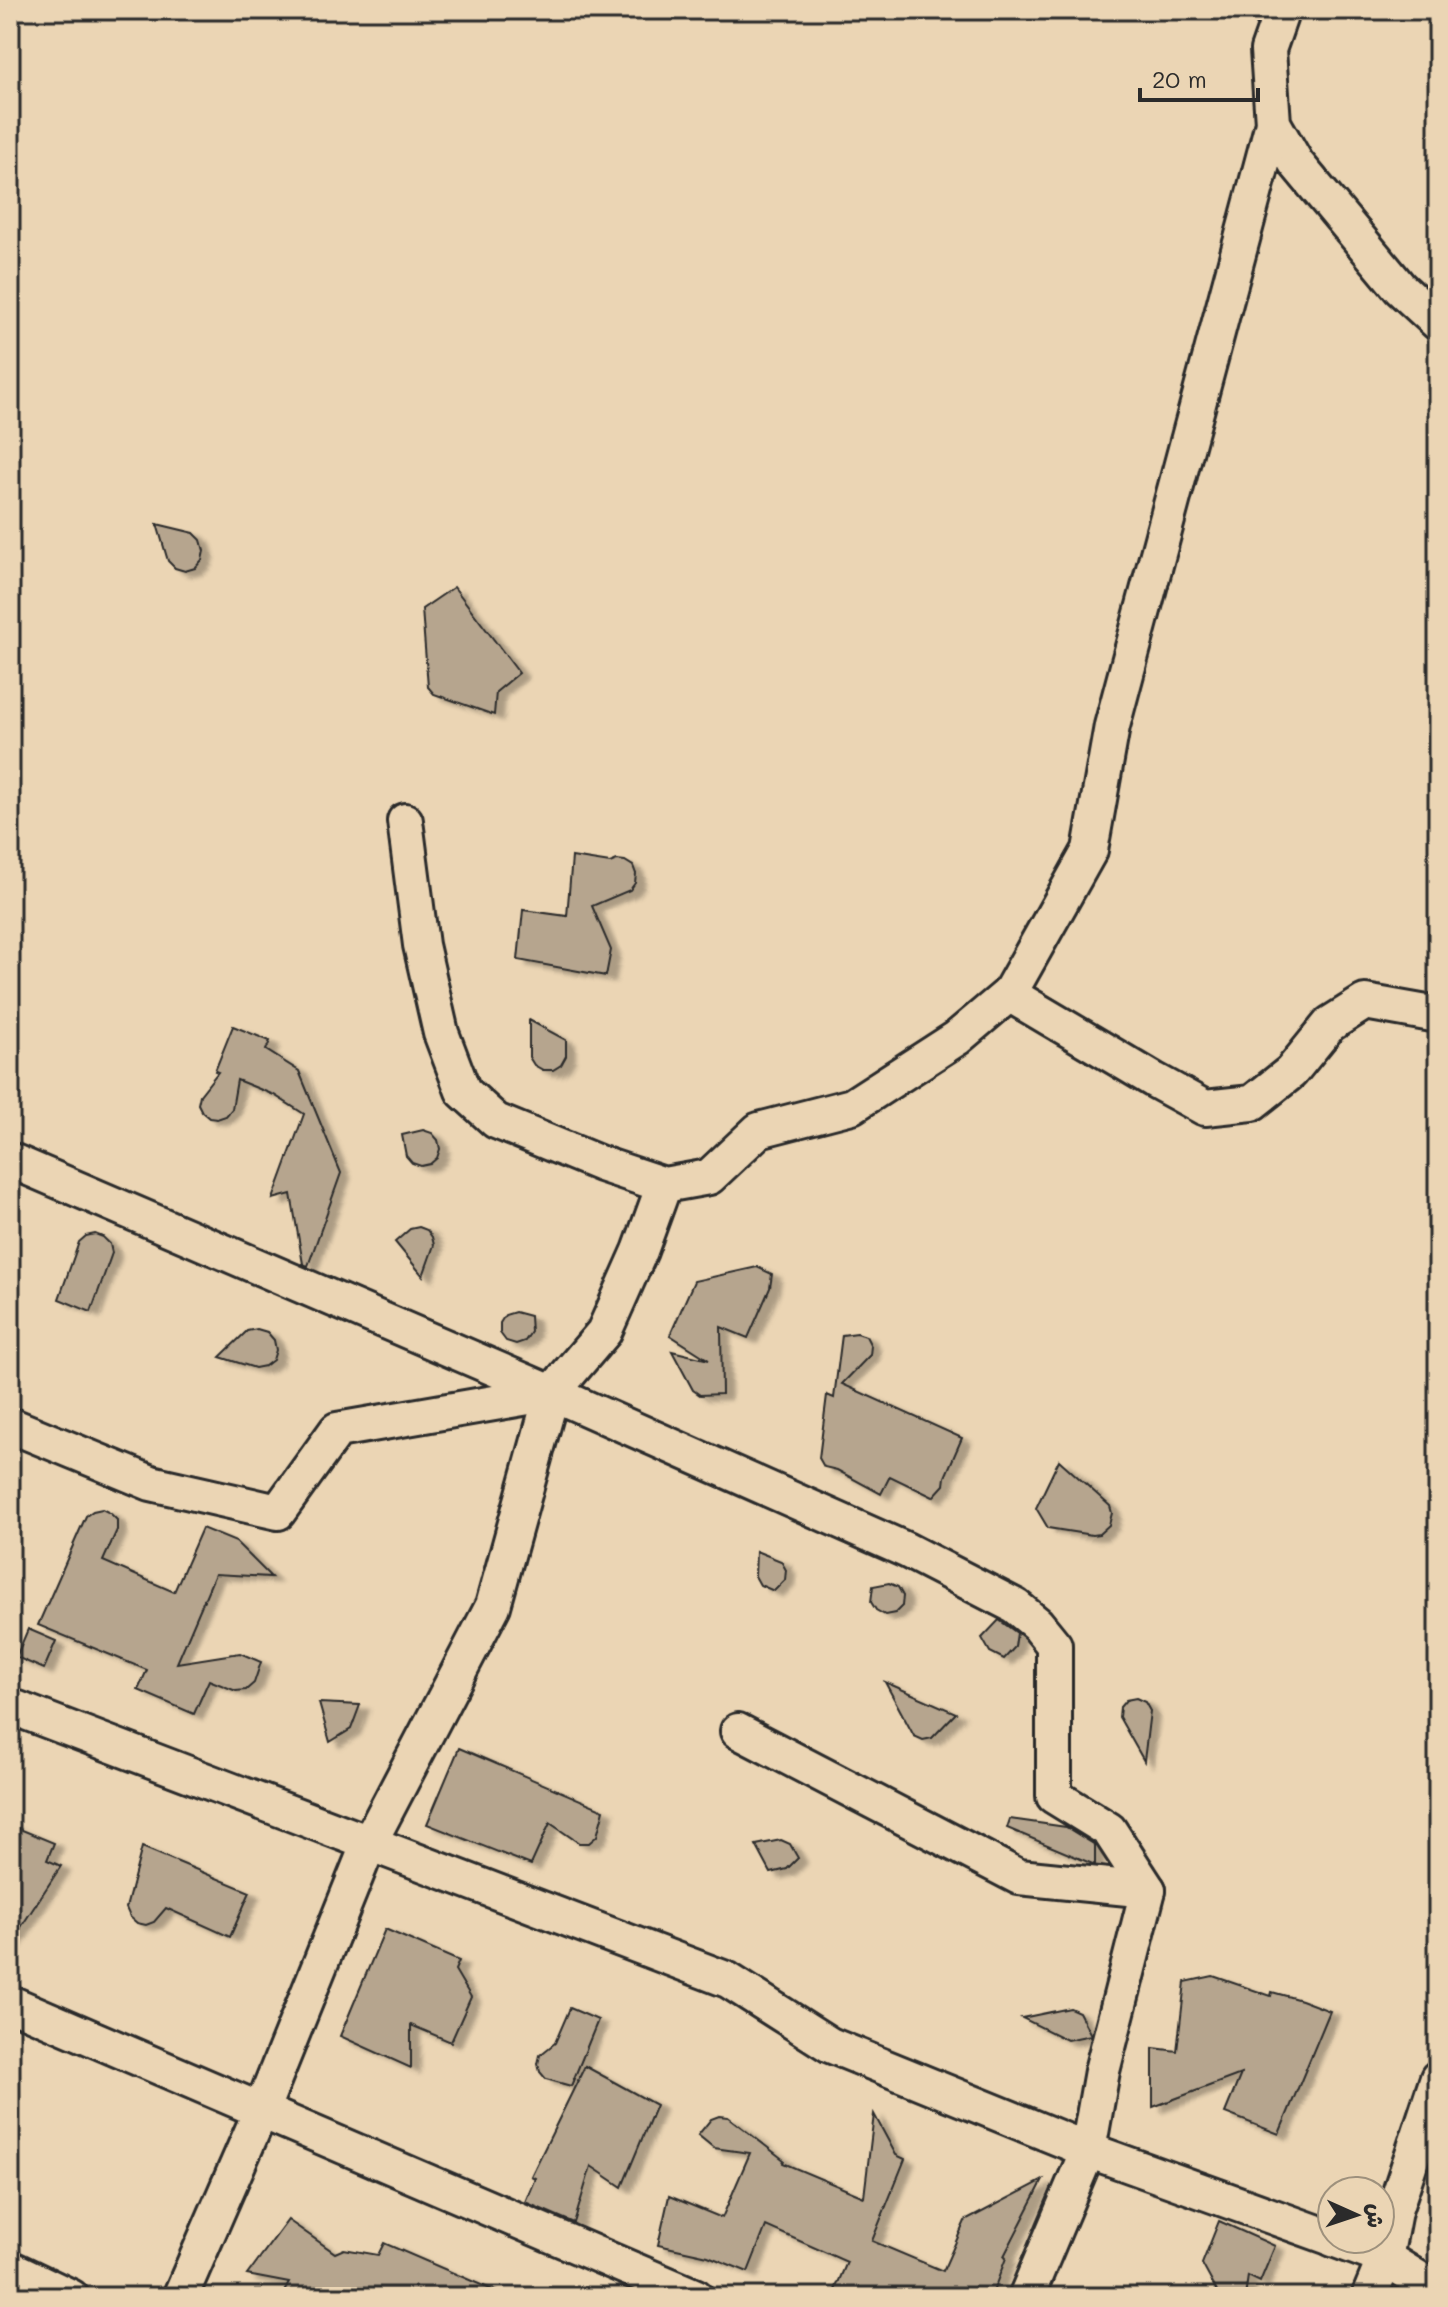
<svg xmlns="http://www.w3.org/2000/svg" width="1448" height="2307" font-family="Mali,'Playpen Sans Arabic',sans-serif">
<defs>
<filter id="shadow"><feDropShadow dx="9" dy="5" stdDeviation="2" flood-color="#0004"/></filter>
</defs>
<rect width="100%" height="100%" fill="#ebd5b4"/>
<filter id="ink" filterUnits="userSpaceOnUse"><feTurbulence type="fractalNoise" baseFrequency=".0125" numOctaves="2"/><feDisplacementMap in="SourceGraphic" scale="16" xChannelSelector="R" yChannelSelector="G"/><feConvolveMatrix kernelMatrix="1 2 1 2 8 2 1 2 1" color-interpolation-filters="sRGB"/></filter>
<g filter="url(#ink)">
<!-- building -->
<g fill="#b6a58e" stroke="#2b2b2b" stroke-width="2" filter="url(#shadow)">
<path d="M157 524 194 533 201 540 204 551 202 560 195 568 185 571 175 568 168 561Z"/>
<path d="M454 587 519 673 496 692 494 715 434 694 428 687 422 609Z"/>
<path d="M572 857 610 863 617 860 625 861 633 866 636 874 635 883 630 890 592 906 611 950 606 976 518 960 523 910 567 916Z"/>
<path d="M529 1020 566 1040V1056L561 1065 553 1070H543L534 1065 529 1057Z"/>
<path d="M233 1026 270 1041 266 1050 299 1071 341 1173 308 1266 303 1264 291 1194 273 1199 304 1114 274 1095 237 1080 232 1109 226 1116 217 1119 209 1118 202 1112 198 1104 200 1095 218 1072 215 1071Z"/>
<path d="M423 1130 432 1133 438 1140 440 1149 437 1158 430 1164 421 1166 412 1163 406 1156 402 1135Z"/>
<path d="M419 1227 427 1230 432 1237 434 1245 423 1276 395 1242 410 1229Z"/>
<path d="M95 1234 103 1237 110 1244 112 1253 91 1312 59 1299 79 1242 86 1236Z"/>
<path d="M757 1267 772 1274 770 1288 748 1338 721 1327 722 1394 700 1395 693 1390 672 1351 709 1360 670 1335 694 1281Z"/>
<path d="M515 1312 530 1316 531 1332 525 1341 516 1344 506 1341 500 1333V1323L505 1315Z"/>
<path d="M257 1329 267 1332 274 1340 276 1350 273 1360 265 1366 255 1368 220 1357 247 1331Z"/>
<path d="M857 1333 866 1336 871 1346 870 1355 842 1384 962 1438 945 1477 944 1485 933 1497 890 1476 881 1494 837 1470 824 1467 819 1458 827 1395 834 1398 842 1335Z"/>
<path d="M1059 1460 1110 1506 1112 1513 1109 1525 1099 1534 1092 1535 1048 1528 1036 1508Z"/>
<path d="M102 1509 110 1513 117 1520V1530L103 1561 174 1592 202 1528 236 1542 271 1577 215 1574 177 1663 240 1653 261 1662 254 1683 246 1690 236 1691 209 1680 194 1714 138 1690 147 1670 38 1625 86 1516 93 1511Z"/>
<path d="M756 1551 781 1561 786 1570 785 1580 774 1591 760 1585 755 1576Z"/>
<path d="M889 1583 898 1587 903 1596 902 1606 895 1613 885 1615 876 1610 871 1602 873 1586Z"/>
<path d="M999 1620 1017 1633 1015 1647 1004 1659 990 1652 982 1638Z"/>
<path d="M28 1629 56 1641 44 1669 16 1657Z"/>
<path d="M885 1682 956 1713 932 1738 923 1740 914 1736Z"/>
<path d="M1136 1698 1145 1702 1150 1711 1144 1761 1119 1717 1120 1707 1126 1700Z"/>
<path d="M319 1703 360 1705 351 1729 330 1742Z"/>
<path d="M459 1748 604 1810 597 1836 589 1843H579L550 1823 531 1865 427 1824Z"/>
<path d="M1010 1819 1066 1827 1095 1845V1865L1007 1828Z"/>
<path d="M10 1825 54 1843 47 1860 61 1866 10 1944Z"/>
<path d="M781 1840 790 1844 798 1858 787 1869 771 1873 756 1845Z"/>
<path d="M142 1847 250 1892 230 1937 166 1908 154 1922 146 1925 137 1923 130 1917 126 1908Z"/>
<path d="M385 1929 459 1961 455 1970 471 1997 451 2042 411 2025V2068L340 2036Z"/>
<path d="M1213 1976 1271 1996 1272 1992 1301 2000 1330 2011 1279 2134 1225 2113 1241 2074 1153 2107V2048L1177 2051 1185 1982Z"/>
<path d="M570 2008 598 2020 571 2086 546 2079 540 2072 538 2064 540 2055 555 2043Z"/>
<path d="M1070 2008 1079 2012 1091 2035 1067 2040 1022 2018Z"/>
<path d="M585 2066 656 2105 622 2187 591 2166 574 2223 525 2202 535 2178 531 2176Z"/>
<path d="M874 2114 896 2155 905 2159 872 2241 943 2271 965 2221 1043 2180 1004 2256 1006 2258 993 2292 1004 2297H832L847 2262 766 2226 748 2272 708 2256 658 2245 669 2196 722 2218 750 2153 714 2148 698 2135 711 2119 719 2116 728 2117 784 2160 783 2163 864 2197Z"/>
<path d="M288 2220 335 2253 344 2249 378 2255 384 2243 509 2297H281L289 2283 247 2275Z"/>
<path d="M1219 2221 1275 2246 1260 2282 1248 2276 1245 2297H1220L1202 2264Z"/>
</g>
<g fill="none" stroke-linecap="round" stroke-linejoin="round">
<defs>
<g id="minor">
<path d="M1282 10 1268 50 1273 123 1296 163 1400 288 1438 323"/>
<path d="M405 821 421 945 441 1033 463 1091 496 1121 601 1164 664 1185 709 1177 759 1130 852 1106 957 1038 1009 994 1090 850 1112 726 1273 123"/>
<path d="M1009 994 1154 1080 1205 1108 1252 1103 1291 1072 1330 1024 1365 1002 1438 1015"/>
<path d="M10 1160 552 1393 906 1550 1015 1606 1037 1624 1054 1645V1796L1109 1830 1148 1890 1102 2071 1088 2150 1026 2297"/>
<path d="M10 1425 151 1483 278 1512 337 1430 552 1393"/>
<path d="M10 1706 728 1980 830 2045 1088 2150 1332 2238"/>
<path d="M738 1731 1019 1877 1148 1890"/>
<path d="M10 2003 696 2297"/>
<path d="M1333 2239 1385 2258 1438 2291"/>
<path d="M10 2268 71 2297"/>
<path d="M180 2297 261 2111 369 1843 493 1606 552 1393 604 1332 640 1251 664 1185"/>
<path d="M1369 2297 1385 2258 1394 2211 1438 2078"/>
</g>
</defs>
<!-- minor casing -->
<use href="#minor" stroke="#2b2b2b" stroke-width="40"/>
<!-- minor -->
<use href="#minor" stroke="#ebd5b4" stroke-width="34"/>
</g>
</g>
<!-- margin -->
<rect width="1448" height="2307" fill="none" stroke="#ebd5b4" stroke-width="40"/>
<rect x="20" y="20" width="1408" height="2267" fill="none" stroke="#2b2b2b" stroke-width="3" filter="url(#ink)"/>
<!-- north arrow -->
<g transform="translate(1356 2215) rotate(93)"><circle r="38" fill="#ebd5b4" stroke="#9e917d" stroke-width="2"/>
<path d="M0-6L14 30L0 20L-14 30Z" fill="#2b2b2b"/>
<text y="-12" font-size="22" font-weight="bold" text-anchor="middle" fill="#2b2b2b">ش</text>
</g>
<!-- scale -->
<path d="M1140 88v12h118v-12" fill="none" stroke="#2b2b2b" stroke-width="4"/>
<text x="1152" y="88" font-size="24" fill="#2b2b2b" stroke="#ebd5b4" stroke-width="6" paint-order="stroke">20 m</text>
</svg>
